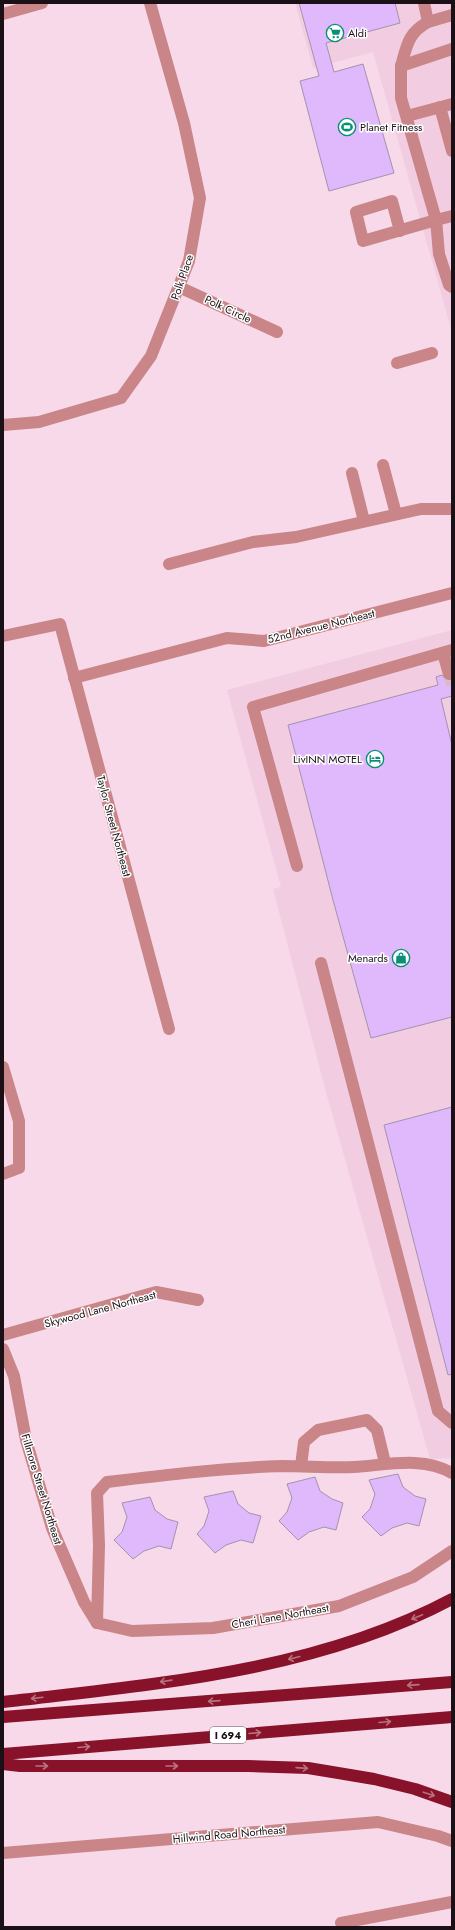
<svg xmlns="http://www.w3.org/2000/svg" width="455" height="1930" font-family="Jost,sans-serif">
<rect width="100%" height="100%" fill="#f7d9e9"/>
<!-- built -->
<g fill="#f2cde2">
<path d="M295 3H452V332L373 52 313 68Z"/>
<path d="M452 630V1458L430 1459 327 1096 273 889 281 887 227 690Z"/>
</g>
<!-- building -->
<g fill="#e0b9fd" stroke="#a193ac">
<path d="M299 3H395L400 23 326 43 334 72 363 64 394 173 329 191 300 81 319 76Z"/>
<path d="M442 675 447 681H452V696L441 699 452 745V1017L371 1038 333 900 288 725 438 685 436 677Z"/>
<path d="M452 1107V1374L448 1375 384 1125Z"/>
<path d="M398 1474 403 1487 415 1496 426 1499 419 1526 407 1523 392 1528 381 1536 362 1517 370 1509 375 1494 369 1480Z"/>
<path d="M315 1477 320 1491 332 1499 343 1503 336 1530 324 1527 309 1532 298 1540 279 1521 287 1512 292 1498 287 1484Z"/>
<path d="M233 1491 238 1504 249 1513 261 1516 253 1543 241 1540 226 1545 215 1553 197 1534 204 1526 209 1511 204 1497Z"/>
<path d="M150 1497 155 1510 167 1519 178 1522 171 1549 159 1546 144 1551 133 1559 114 1540 122 1532 127 1517 122 1503Z"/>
</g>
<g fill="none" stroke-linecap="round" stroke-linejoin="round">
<!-- minor-tunnel -->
<path stroke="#d6bbc9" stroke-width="12" stroke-dasharray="12 6" stroke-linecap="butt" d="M449 674 452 685"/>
<!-- minor -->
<g stroke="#c98587" stroke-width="12">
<path d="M424 3 428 22 452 15"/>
<path d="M3 14 42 3"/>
<path d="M452 49 401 66V98L436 220 452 216"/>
<path d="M401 66C407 45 408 33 428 22"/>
<path d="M440 107 452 151"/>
<path d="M407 116 452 104"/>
<path d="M400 231 392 201 356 212 363 241 436 220 439 254 449 285 452 287"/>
<path d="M179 287 277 332"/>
<path d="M397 363 432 353"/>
<path d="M3 425 39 422 121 398 151 356 189 261 200 198 184 123 150 3"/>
<path d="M383 465 396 514"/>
<path d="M352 473 364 521"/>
<path d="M169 564 253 542 296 537 421 509H452"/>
<path d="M3 636 60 624 169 1029"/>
<path d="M443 653 449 674"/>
<path d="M74 678 227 638 264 641 452 593"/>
<path d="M297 866 253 707 452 650"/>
<path d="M321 963 438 1411 452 1423"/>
<path d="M3 1067 19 1121V1168L3 1174"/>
<path d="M3 1335 156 1292 198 1300"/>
<path d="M3 1349 14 1376 26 1440 52 1528 84 1602 97 1623"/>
<path d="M301 1466 304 1442 318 1430 367 1420 377 1430 385 1463"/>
<path d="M97 1623 99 1545 97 1493 107 1482C165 1475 223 1468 282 1466 306 1466 330 1468 354 1467 387 1465 422 1456 452 1473"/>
<path d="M97 1623 132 1631 213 1628 339 1606 413 1577 452 1551"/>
<path d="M3 1853 378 1822 438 1836 452 1841"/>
<path d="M341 1923 452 1902"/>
</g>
<!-- highway -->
<g stroke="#881229" stroke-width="12">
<path d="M3 1702C154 1684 315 1672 452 1599"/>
<path d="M3 1717 452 1682"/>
<path d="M3 1754 452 1717"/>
<path d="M3 1764 20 1766H248L308 1768 374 1779 415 1789 452 1802"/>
</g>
</g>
<!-- one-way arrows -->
<defs><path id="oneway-shaft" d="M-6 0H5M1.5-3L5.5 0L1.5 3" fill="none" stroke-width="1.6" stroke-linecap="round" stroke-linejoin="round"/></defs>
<g stroke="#b8717f">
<use href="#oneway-shaft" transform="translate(417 1617) rotate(157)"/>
<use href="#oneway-shaft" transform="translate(294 1658) rotate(166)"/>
<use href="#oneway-shaft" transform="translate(166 1681) rotate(172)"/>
<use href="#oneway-shaft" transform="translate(413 1685) rotate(176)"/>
<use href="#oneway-shaft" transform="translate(37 1698) rotate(173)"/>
<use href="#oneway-shaft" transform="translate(214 1701) rotate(176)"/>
<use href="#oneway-shaft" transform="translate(385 1722) rotate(-5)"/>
<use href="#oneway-shaft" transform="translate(255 1733) rotate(-5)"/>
<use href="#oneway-shaft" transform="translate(84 1747) rotate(-5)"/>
<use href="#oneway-shaft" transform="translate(42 1766)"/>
<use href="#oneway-shaft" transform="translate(172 1766)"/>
<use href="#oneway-shaft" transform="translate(302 1768) rotate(4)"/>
<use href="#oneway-shaft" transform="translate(429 1794) rotate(18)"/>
</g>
<!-- icons -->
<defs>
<symbol id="supermarket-ring" viewBox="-11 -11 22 22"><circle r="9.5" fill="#fff" stroke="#0a8f77" stroke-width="1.5"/><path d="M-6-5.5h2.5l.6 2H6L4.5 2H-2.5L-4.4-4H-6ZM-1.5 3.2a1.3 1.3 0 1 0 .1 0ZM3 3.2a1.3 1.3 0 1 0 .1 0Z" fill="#0a8f77"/></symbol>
<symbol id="stadium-ring" viewBox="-11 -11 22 22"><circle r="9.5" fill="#fff" stroke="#0a8f77" stroke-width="1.5"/><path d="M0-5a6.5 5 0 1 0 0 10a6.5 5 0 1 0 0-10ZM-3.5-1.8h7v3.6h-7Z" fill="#0a8f77"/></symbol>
<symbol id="hotel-ring" viewBox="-11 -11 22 22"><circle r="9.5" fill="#fff" stroke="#0a8f77" stroke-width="1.5"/><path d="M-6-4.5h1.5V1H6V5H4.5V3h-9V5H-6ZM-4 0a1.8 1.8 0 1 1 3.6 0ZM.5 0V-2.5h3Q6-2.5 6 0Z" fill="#0a8f77"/></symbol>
<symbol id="shop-ring" viewBox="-11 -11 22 22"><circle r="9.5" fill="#fff" stroke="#0a8f77" stroke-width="1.5"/><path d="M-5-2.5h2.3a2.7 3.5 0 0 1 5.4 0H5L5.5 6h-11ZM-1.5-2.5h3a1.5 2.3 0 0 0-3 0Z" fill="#0a8f77"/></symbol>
</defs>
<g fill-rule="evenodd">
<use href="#supermarket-ring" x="325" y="23" width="20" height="20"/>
<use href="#stadium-ring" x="337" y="117" width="20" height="20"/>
<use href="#hotel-ring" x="365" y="749" width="20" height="20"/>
<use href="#shop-ring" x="391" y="948" width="20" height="20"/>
</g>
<g text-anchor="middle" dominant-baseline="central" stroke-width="3" stroke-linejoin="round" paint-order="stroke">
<!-- shield labels -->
<rect fill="#fff" stroke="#5f585c" stroke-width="1" x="210" y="1727" width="36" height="16" rx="3"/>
<g font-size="10" font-weight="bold" fill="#1a1016">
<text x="228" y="1735">I 694</text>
</g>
<!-- poi labels -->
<g font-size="11" fill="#1a1016" stroke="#fff" text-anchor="start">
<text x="348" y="33">Aldi</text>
<text x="360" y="127">Planet Fitness</text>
<text x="362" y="759" text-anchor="end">LivINN MOTEL</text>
<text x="388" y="958" text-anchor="end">Menards</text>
</g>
<!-- street labels -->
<g font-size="11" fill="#1a1016" stroke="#fff">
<text transform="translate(182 277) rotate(-71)">Polk Place</text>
<text transform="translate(228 309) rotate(25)">Polk Circle</text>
<text transform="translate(321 626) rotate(-14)">52nd Avenue Northeast</text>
<text transform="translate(114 826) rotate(75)">Taylor Street Northeast</text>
<text transform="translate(100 1309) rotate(-15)">Skywood Lane Northeast</text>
<text transform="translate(42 1489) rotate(73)">Fillmore Street Northeast</text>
<text transform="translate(280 1616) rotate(-10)">Cheri Lane Northeast</text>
<text transform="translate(229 1834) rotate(-5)">Hillwind Road Northeast</text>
</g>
</g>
<!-- border -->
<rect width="455" height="1930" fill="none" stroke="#1a1016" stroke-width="8"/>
</svg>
